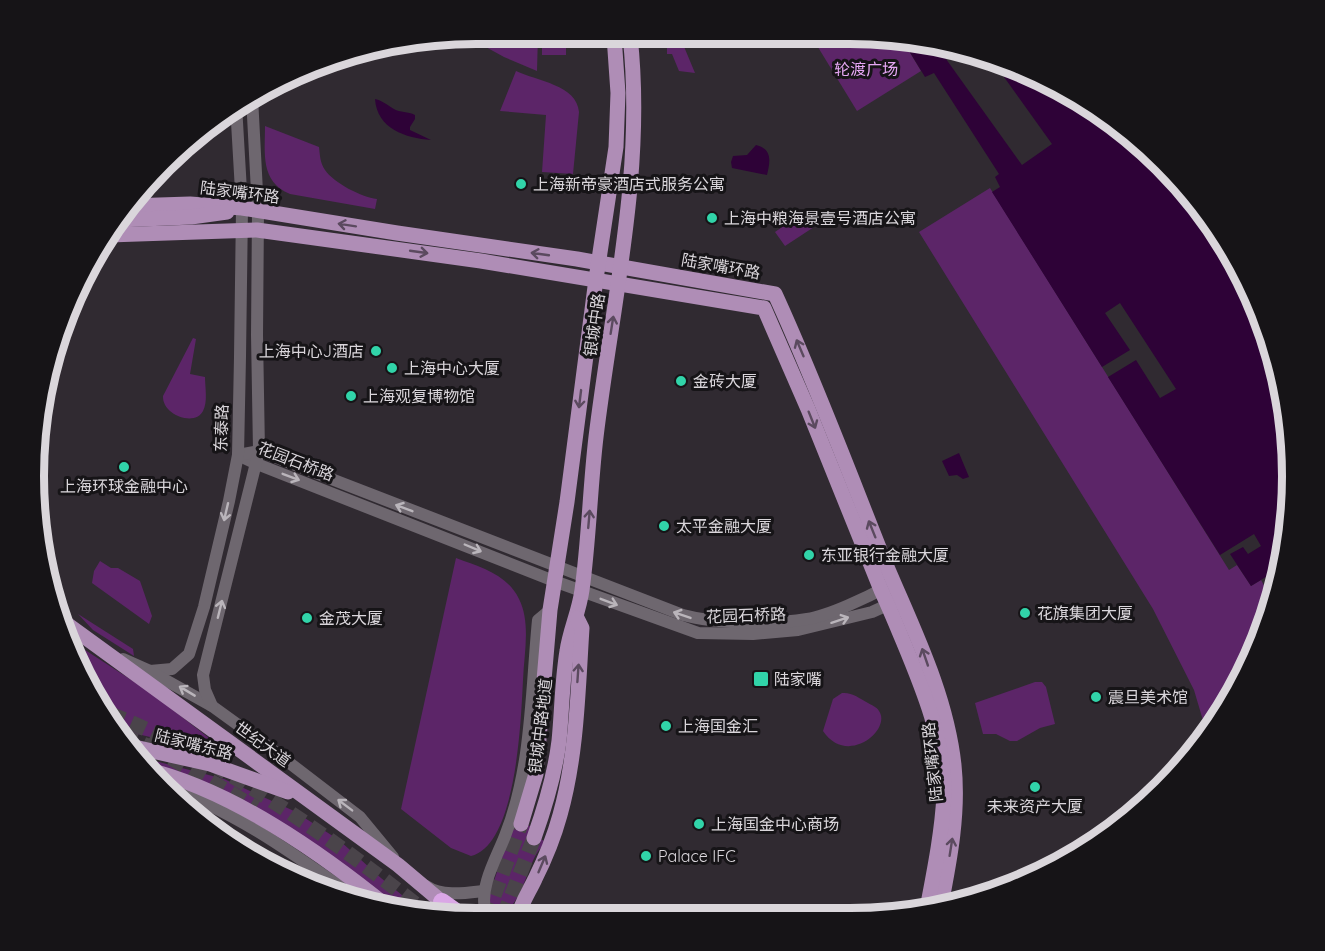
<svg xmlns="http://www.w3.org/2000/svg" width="1325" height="951" font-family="Quicksand,'Noto Sans SC',sans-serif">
<rect width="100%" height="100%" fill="#302a31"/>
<!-- green -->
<g fill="#5c2568">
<path d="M476 33 538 34 537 71 504 57 464 35Z"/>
<path d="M542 34 566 35V55H542Z"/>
<path d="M667 37H680L695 73 679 71 672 54H667Z"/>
<path d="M813 39 903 41 921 71 857 111Z"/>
<path d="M516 71C537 81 577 85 579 112L573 174 542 172 546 115 500 111Z"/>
<path d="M265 126 319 147C320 155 320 163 325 170 334 183 361 197 377 199L375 209 290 194C260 182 265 153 265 126Z"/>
<path d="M990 188 1229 570 1237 565 1251 586 1261 580 1273 601 1246 672 1207 734 1194 690 1153 609 919 232Z"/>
<path d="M804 212 814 227 785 246 775 232Z"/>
<path d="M193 338 196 339 190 374 205 377C205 387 208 402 203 411 195 427 162 415 163 396Z"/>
<path d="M456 558C480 567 507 574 519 599 531 623 524 654 523 680 521 718 517 845 471 856L451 848 401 809Z"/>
<path d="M100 561 111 568H118L140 581 152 616 149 624 92 583 94 571Z"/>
<path d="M78 614 133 649 134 656 93 630Z"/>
<path d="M65 637 150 692 232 756 120 730 67 645Z"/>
<path d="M1035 682H1042L1046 687 1055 724 1040 728 1017 741H1010L996 734H983L975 703Z"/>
<path d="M842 693C852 692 859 698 868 703 871 705 877 707 879 711 892 730 847 767 823 731L833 699Z"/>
<path d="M136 756 224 779 294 811 339 840 381 878 424 913 401 910 355 873 153 765 139 762Z"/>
<path d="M515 820 532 827 530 835 547 842C543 846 539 849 537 853 527 868 515 927 491 911L488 898Z"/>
</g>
<!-- water -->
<g fill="#2e0237">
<path d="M903 41 936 42 1071 92 1182 184 1233 255 1269 334 1288 418 1291 505 1277 588 1269 575 1251 586 1230 554 1243 547 1248 554 1261 546 1254 534 1220 555 1108 377 1136 360 1160 398 1176 389 1120 303 1105 313 1130 350 1102 367 992 192 1000 187 995 177 999 174 934 73 925 77Z"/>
<path d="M375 99C383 101 387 105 394 109 400 113 408 111 415 115V119L410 127V130L431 140C406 138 377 129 375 99Z"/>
<path d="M756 145C773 149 770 162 767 175L732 168 731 162 733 156 747 155Z"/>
<path d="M959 453 969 477 963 479 957 475 949 476 942 461Z"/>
</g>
<!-- pier -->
<path fill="#302a31" d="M959 50 994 63 1052 144 1022 165 946 59Z"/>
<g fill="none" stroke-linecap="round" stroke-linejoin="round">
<!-- major-tunnel -->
<g stroke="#4a444a" stroke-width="15" stroke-dasharray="15 8" stroke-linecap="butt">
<path d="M110 714C165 735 210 762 260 793 318 830 374 871 428 914"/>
<path d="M122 735 150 747"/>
<path d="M171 758 256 808"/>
<path d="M486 917 521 824"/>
<path d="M503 917 534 838"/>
</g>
<!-- minor -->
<g stroke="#6e676f" stroke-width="12">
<path d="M238 455 257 464 554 581 698 633 753 634 798 630 872 612 894 602"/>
<path d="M238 455 259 451 683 615C716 624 772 625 807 619 828 616 868 597 888 586"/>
<path d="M123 659 150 671 172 669 189 654 204 607 229 501 238 455 240 357 242 208 236 105"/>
<path d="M151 672 212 706 270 748 360 817 393 857"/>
<path d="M212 706 205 690 203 675 259 451 257 335 258 211 252 97"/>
<path d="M164 787C236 810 302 860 363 903"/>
<path d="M426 886C442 897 466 893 483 891"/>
<path d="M492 917 485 910C480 885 496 859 505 836 532 768 531 692 538 620L550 610"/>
</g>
<!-- major -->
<g stroke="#af8db6" stroke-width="15">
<path d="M128 206 190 204 242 208 397 233 577 259 775 294C814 379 847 467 882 555 910 623 946 691 954 765 959 812 950 859 941 905"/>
<path d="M118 220 191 217 227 212"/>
<path d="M109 235 257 230 481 261 764 308 808 409 881 590C889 607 896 624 903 641 923 689 945 742 944 795 942 833 934 872 927 909"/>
<path d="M60 619 398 865 442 902"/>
<path d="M130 746 210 764 288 792"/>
<path d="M145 769C232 790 320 852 389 908"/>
<path d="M521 824 536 774 550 610 567 502 596 279 616 147 618 93 614 36"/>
<path d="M534 838C545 807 555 774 559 741 562 711 562 681 567 651 570 630 579 612 582 590 589 539 590 488 596 437 612 304 645 170 630 36"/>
<path d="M518 917C521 903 529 892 535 879 545 859 554 837 560 815 577 755 578 690 582 628L577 618"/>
</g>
<!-- highway -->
<path stroke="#daa7e6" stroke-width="18" d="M442 902 463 917"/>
</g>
<!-- one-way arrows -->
<defs><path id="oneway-shaft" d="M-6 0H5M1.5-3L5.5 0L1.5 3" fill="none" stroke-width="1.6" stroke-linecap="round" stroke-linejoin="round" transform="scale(1.5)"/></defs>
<g stroke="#5b4a5f">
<use href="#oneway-shaft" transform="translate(347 225) rotate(-171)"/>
<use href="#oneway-shaft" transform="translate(419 252) rotate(8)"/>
<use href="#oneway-shaft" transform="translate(540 254) rotate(-172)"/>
<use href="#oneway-shaft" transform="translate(612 325) rotate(-81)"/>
<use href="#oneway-shaft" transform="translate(800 348) rotate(-113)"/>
<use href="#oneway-shaft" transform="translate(580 399) rotate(97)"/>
<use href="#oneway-shaft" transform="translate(812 420) rotate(68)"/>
<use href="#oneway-shaft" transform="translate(589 519) rotate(-85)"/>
<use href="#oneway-shaft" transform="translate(872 529) rotate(-112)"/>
<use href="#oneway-shaft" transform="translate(925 657) rotate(-109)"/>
<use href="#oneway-shaft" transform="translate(578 673) rotate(-86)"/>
<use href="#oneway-shaft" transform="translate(951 847) rotate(-81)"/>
<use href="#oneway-shaft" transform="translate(542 864) rotate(-67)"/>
</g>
<g stroke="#bab5bb">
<use href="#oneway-shaft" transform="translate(291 477) rotate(21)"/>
<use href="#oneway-shaft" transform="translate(404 508) rotate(-159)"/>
<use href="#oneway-shaft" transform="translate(226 512) rotate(103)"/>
<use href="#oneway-shaft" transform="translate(473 548) rotate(23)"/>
<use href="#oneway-shaft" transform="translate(609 602) rotate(21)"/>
<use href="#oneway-shaft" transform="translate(220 609) rotate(-76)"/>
<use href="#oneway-shaft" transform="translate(682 615) rotate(-161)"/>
<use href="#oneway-shaft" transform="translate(840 620) rotate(-18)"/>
<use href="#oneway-shaft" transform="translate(187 691) rotate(-149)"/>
<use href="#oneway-shaft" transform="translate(345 805) rotate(-143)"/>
</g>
<!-- markers -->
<g fill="#31d4a9" stroke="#161417" stroke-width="2">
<circle cx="521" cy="184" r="6"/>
<circle cx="712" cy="218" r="6"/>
<circle cx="376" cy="351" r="6"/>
<circle cx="392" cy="368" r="6"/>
<circle cx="681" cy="381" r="6"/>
<circle cx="351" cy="396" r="6"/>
<circle cx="124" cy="467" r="6"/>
<circle cx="664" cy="526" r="6"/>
<circle cx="809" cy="555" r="6"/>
<circle cx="1025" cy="613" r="6"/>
<circle cx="307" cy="618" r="6"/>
<rect x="753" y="671" width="16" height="16" rx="3"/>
<circle cx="1096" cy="697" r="6"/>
<circle cx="666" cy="726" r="6"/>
<circle cx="1035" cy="787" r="6"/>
<circle cx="699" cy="824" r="6"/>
<circle cx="646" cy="856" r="6"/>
</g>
<g text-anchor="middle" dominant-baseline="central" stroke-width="6" stroke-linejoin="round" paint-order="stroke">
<!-- park labels -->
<g font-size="16" fill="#e6a7f4" stroke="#161417">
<text x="866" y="69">轮渡广场</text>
</g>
<!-- poi labels -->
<g font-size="16" fill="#dad6db" stroke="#161417" text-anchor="start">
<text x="533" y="184">上海新帝豪酒店式服务公寓</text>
<text x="724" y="218">上海中粮海景壹号酒店公寓</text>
<text x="364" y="351" text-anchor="end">上海中心J酒店</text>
<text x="404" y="368">上海中心大厦</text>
<text x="693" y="381">金砖大厦</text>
<text x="363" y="396">上海观复博物馆</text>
<text x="124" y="486" text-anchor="middle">上海环球金融中心</text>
<text x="676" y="526">太平金融大厦</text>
<text x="821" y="555">东亚银行金融大厦</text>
<text x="1037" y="613">花旗集团大厦</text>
<text x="319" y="618">金茂大厦</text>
<text x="774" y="679">陆家嘴</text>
<text x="1108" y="697">震旦美术馆</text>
<text x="678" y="726">上海国金汇</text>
<text x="1035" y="806" text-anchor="middle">未来资产大厦</text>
<text x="711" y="824">上海国金中心商场</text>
<text x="658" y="856">Palace IFC</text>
</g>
<!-- street labels -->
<g font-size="16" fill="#dad6db" stroke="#161417">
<text transform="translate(240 192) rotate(7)">陆家嘴环路</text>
<text transform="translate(721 266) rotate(10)">陆家嘴环路</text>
<text transform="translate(594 325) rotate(-82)">银城中路</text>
<text transform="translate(221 428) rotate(-88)">东泰路</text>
<text transform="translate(296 461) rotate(21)">花园石桥路</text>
<text transform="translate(746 615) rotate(-2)">花园石桥路</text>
<text transform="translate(540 726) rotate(-83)">银城中路地道</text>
<text transform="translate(194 744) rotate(14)">陆家嘴东路</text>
<text transform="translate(263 744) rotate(36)">世纪大道</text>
<text transform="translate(932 762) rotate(-96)">陆家嘴环路</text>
</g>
</g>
<!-- crop -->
<path d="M0 0H1325V951H0ZM476 44H850A432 432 0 0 1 1282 476V476A432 432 0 0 1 850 908H476A432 432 0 0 1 44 476V476A432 432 0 0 1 476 44Z" fill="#161417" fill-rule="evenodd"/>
<path fill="none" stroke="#dad6db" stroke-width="8" d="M476 44H850A432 432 0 0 1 1282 476V476A432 432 0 0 1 850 908H476A432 432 0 0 1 44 476V476A432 432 0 0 1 476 44Z"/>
</svg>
